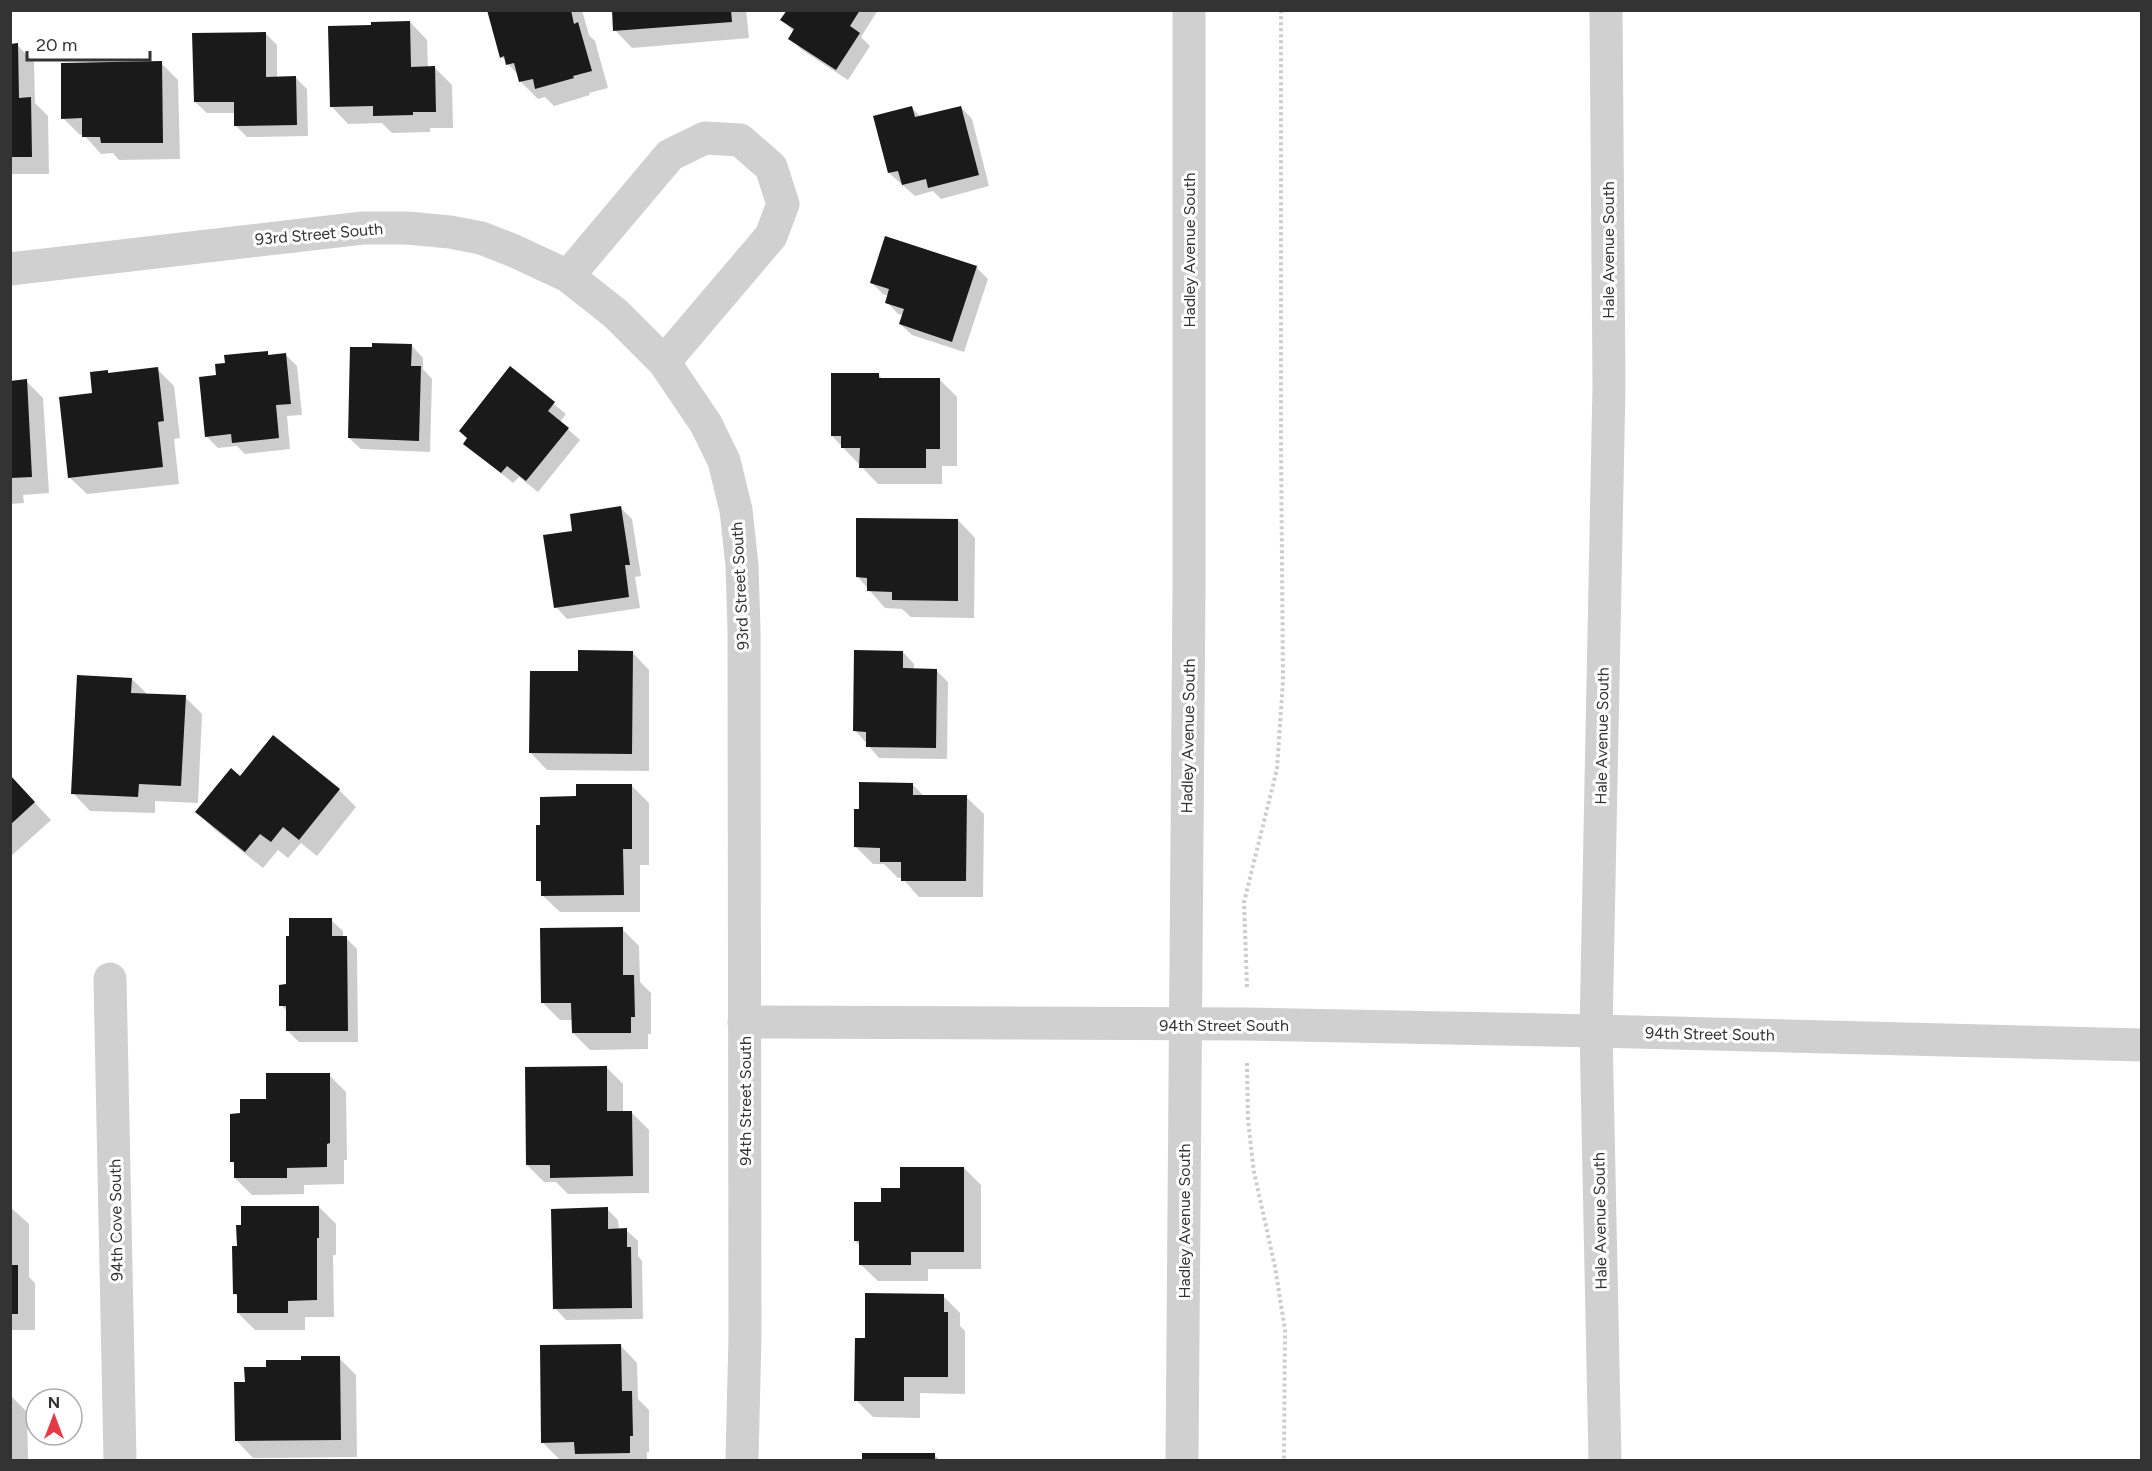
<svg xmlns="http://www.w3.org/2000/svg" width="2152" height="1471" font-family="Figtree,sans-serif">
<rect width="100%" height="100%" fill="#fff"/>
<!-- shadow -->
<g fill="#0003">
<path d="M489 10H582L589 35 595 41 608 88 589 93 590 95 554 106 545 97 538 99 521 82 519 76 502 57Z"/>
<path d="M613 10H746L749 38 632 48 615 30Z"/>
<path d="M788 10H878L861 37 870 46 848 80 802 50 790 38 794 32 782 20Z"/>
<path d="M410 22 427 40 428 68H435L452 85 453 128H430V132L392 133 382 123 348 124 331 106 372 26Z"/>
<path d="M265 33 277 45V78H296L307 89 308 136 247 137 236 126 235 113H207L195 102Z"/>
<path d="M10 45H17L34 62 35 103 48 116 49 174H10Z"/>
<path d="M161 63 178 80 180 159 119 160 113 153 101 154 84 135H80L63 118Z"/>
<path d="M961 107 972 119 989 186 941 199 933 191 915 196 889 173 912 108 921 117Z"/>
<path d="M976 267 988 279 964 352 912 335 900 324 903 315 898 314 887 302 889 296 883 294 872 283Z"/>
<path d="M412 346 423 358V369L432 379 430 452 361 449 349 438Z"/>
<path d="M267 353 270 356 285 354 297 366 302 415 287 416 290 449 245 454 237 446 218 448 206 436 218 376Z"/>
<path d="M510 368 566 414 560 422 580 440 538 492 519 477 513 483 465 444Z"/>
<path d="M157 369 174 386 180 438 174 439 179 484 87 494 69 477 94 394 107 371 110 374Z"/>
<path d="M879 375 883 380H940L957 397V466H942V484H878L832 436Z"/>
<path d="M26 381 43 398 49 493 23 495 24 503 10 504V382Z"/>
<path d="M621 508 632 519 641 576 635 577 640 608 567 619 556 607 574 533Z"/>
<path d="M958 520 975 538 974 618 911 617 902 609 885 608 857 576Z"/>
<path d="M632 652 649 670V771L547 770 530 752 579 672Z"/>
<path d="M903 652 914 664V670H936L948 682 947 759 879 758 855 730Z"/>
<path d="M132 679 148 695 185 697 202 714 198 803 155 801V813L90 811 73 793Z"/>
<path d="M273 737 339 790 356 807 317 856 301 843 288 858 278 850 263 868 214 829 197 812 241 778Z"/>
<path d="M10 776 51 820 10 857Z"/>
<path d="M912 784 925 797H966L984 814 983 897H919L902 878H898L884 864H873L856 847Z"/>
<path d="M632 786 649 803V865H640V912H560L542 895V885L538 880 577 797Z"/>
<path d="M331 920 343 931V938H346L357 949 358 1042H299L288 1031V1012L281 1005 288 985Z"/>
<path d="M622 929 639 946 640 982 651 993V1034H648V1049L590 1050 573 1033V1020H560L543 1003Z"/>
<path d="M606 1067 623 1084V1113H632L649 1130V1193L568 1194 556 1182H544L527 1165Z"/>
<path d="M329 1075 346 1092 347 1160H344V1184L304 1185V1194L252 1195 235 1178V1165L232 1161 241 1115 267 1101Z"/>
<path d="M964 1168 981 1185V1269H928V1281H878L860 1264V1246L855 1241 882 1203 901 1189Z"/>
<path d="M10 1207 29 1224V1277L35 1283V1330H10Z"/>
<path d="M319 1207 336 1224V1255H333L334 1317H305V1330H255L238 1313V1297L234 1293Z"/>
<path d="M607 1209 618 1220 619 1230H626L638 1241V1256L642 1261 643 1319 566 1320 555 1308Z"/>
<path d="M943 1296 960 1313V1326L965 1331V1394L920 1393V1418L873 1417 856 1400 866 1339Z"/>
<path d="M620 1345 637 1363 638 1399 649 1410V1452H647V1460H560L543 1443Z"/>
<path d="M339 1358 356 1375 357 1457 253 1458 236 1440 246 1384 268 1368Z"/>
<path d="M10 1395 27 1412 28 1460H10Z"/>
<path d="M864 1455H934L940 1460H864Z"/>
</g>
<!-- building -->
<g fill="#1a1a1a">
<path d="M487 10H571L574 24 578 22 592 71 573 76 574 78 535 89 533 79 519 82 514 63 506 65 504 56 500 58Z"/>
<path d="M612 10H731L732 22 613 31Z"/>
<path d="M787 10H860L850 26 860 33 836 70 788 39 794 29 780 20Z"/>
<path d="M410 21 411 67 435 66 436 112H413V115L373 116V106L330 107 328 26 371 25V22Z"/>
<path d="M266 32V77L296 76 297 125 234 126V102H194L192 33Z"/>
<path d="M18 43 19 98 31 97 32 157H10V44Z"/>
<path d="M162 61 163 143H101L100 137H82V118L61 119V63Z"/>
<path d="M912 106 915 117 961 106 979 175 928 188 926 179 902 185 898 171 888 173 873 116Z"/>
<path d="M885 236 977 266 952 342 899 324 904 309 885 303 889 289 870 283Z"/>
<path d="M372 343 412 344 411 366H421L419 441 348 438 350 347H372Z"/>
<path d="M268 351V355L286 353 291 404 276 405 279 438 232 443 231 434 205 437 199 377 216 375 215 364 225 363 224 355Z"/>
<path d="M510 366 555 402 548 411 569 428 526 481 507 466 501 473 463 444 467 438 459 431Z"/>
<path d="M158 367 164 421 158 422 163 467 68 478 59 397 92 393 90 372 108 370V373Z"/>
<path d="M831 373H879V378H940V449H926V468H859L860 448H841V436H831Z"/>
<path d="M27 379 32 477 10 478V381Z"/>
<path d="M621 506 630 565H625L629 597 554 608 543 535 572 531 570 514Z"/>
<path d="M856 518 958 519V601L892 600V592L867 591V578L856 577Z"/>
<path d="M578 650 633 651 632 754 529 753 530 671H578Z"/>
<path d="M854 650 903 651V668L937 669 936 748 866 747V732L853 731Z"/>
<path d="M77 675 132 678 131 693 186 695 181 786 139 784 138 797 71 794Z"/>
<path d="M273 735 340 789 299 840 283 827 271 842 260 834 245 852 195 812 231 768 240 776Z"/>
<path d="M10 775 35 802 10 825Z"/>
<path d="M859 782 913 783V795H967L966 881H901V862H880V848L854 847V809H859Z"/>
<path d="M576 784H632V849H623L624 895 541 896V881H536V825H540V797L576 796Z"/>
<path d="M289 918H332V936H347L348 1031H286V1006H279V985L286 984V936H289Z"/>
<path d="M623 927V975H634L635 1017H631V1033H572L571 1003H541L540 928Z"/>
<path d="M607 1066V1111H632L633 1176 550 1178V1165H526L525 1067Z"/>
<path d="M266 1073H330V1143L327 1144V1167L287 1168V1178H234V1162H230V1114L240 1113V1099H266Z"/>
<path d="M900 1167H964V1252H911V1265H859V1241H854V1202H881V1188H900Z"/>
<path d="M241 1206H319V1238H317V1300L288 1301V1313H237V1294H233L232 1246H237L236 1225H241Z"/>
<path d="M608 1207V1229L627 1228V1247H631L632 1308 553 1309 551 1209Z"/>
<rect x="10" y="1265" width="8" height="49"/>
<path d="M865 1293 944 1294V1312H948V1377H904V1401H854L855 1338H865Z"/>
<path d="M621 1344 622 1391H632L633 1436H630V1453L575 1454 574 1442 541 1443 540 1345Z"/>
<path d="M301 1356H340L341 1440 235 1441 234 1382H245L244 1367H266V1360H301Z"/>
<rect x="862" y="1453" width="73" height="7"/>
</g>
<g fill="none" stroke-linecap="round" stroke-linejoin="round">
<!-- path -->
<g stroke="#cdcdcd" stroke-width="4" stroke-dasharray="3 3" stroke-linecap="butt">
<path d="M1247 987 1244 902 1277 769 1283 681 1281 442V10"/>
<path d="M1247 1063 1248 1121 1254 1172 1275 1267 1285 1330 1284 1460"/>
</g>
<!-- minor -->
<g stroke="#d0d0d0" stroke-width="33">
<path d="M10 269 363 228H407L450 232 481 238 512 250 568 276 616 314 664 362 706 424 724 461 736 510 742 565 744 630 745 1336 742 1460"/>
<path d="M568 276 670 155 705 138 740 140 771 167 783 204 771 236 664 362"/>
<path d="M110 979 120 1460"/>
<path d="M744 1022 1246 1024 1596 1031 2142 1045"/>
<path d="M1182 1460 1189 589V10"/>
<path d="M1605 1460 1596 1031 1609 386 1606 10"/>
</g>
</g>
<g text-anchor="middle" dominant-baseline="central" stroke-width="6" stroke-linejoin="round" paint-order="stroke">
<!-- street labels -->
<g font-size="16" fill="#333" stroke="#fff">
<text transform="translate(319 234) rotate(-5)">93rd Street South</text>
<text transform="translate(1189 250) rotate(-90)">Hadley Avenue South</text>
<text transform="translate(1608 250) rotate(-90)">Hale Avenue South</text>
<text transform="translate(740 586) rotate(-93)">93rd Street South</text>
<text transform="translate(1188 736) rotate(-89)">Hadley Avenue South</text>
<text transform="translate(1602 736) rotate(-89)">Hale Avenue South</text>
<text x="1224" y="1025">94th Street South</text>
<text transform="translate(1710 1034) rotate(1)">94th Street South</text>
<text transform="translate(745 1101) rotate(-90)">94th Street South</text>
<text transform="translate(116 1220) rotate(-91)">94th Cove South</text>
<text transform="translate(1184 1221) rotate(-90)">Hadley Avenue South</text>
<text transform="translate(1600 1221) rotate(-91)">Hale Avenue South</text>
</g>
</g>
<!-- border -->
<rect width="2152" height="1471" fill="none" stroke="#333333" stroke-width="24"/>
<!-- north arrow -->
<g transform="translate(54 1417)"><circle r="28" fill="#ffffff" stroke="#adadad" stroke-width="1.5"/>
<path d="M0-4.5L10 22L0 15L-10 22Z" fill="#e63946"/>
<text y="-9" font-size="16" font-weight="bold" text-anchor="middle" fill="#333333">N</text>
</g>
<!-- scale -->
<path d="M27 51v9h123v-9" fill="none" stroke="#333333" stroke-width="3"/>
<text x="36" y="51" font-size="18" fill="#333333" stroke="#ffffff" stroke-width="4.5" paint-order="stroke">20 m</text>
</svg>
